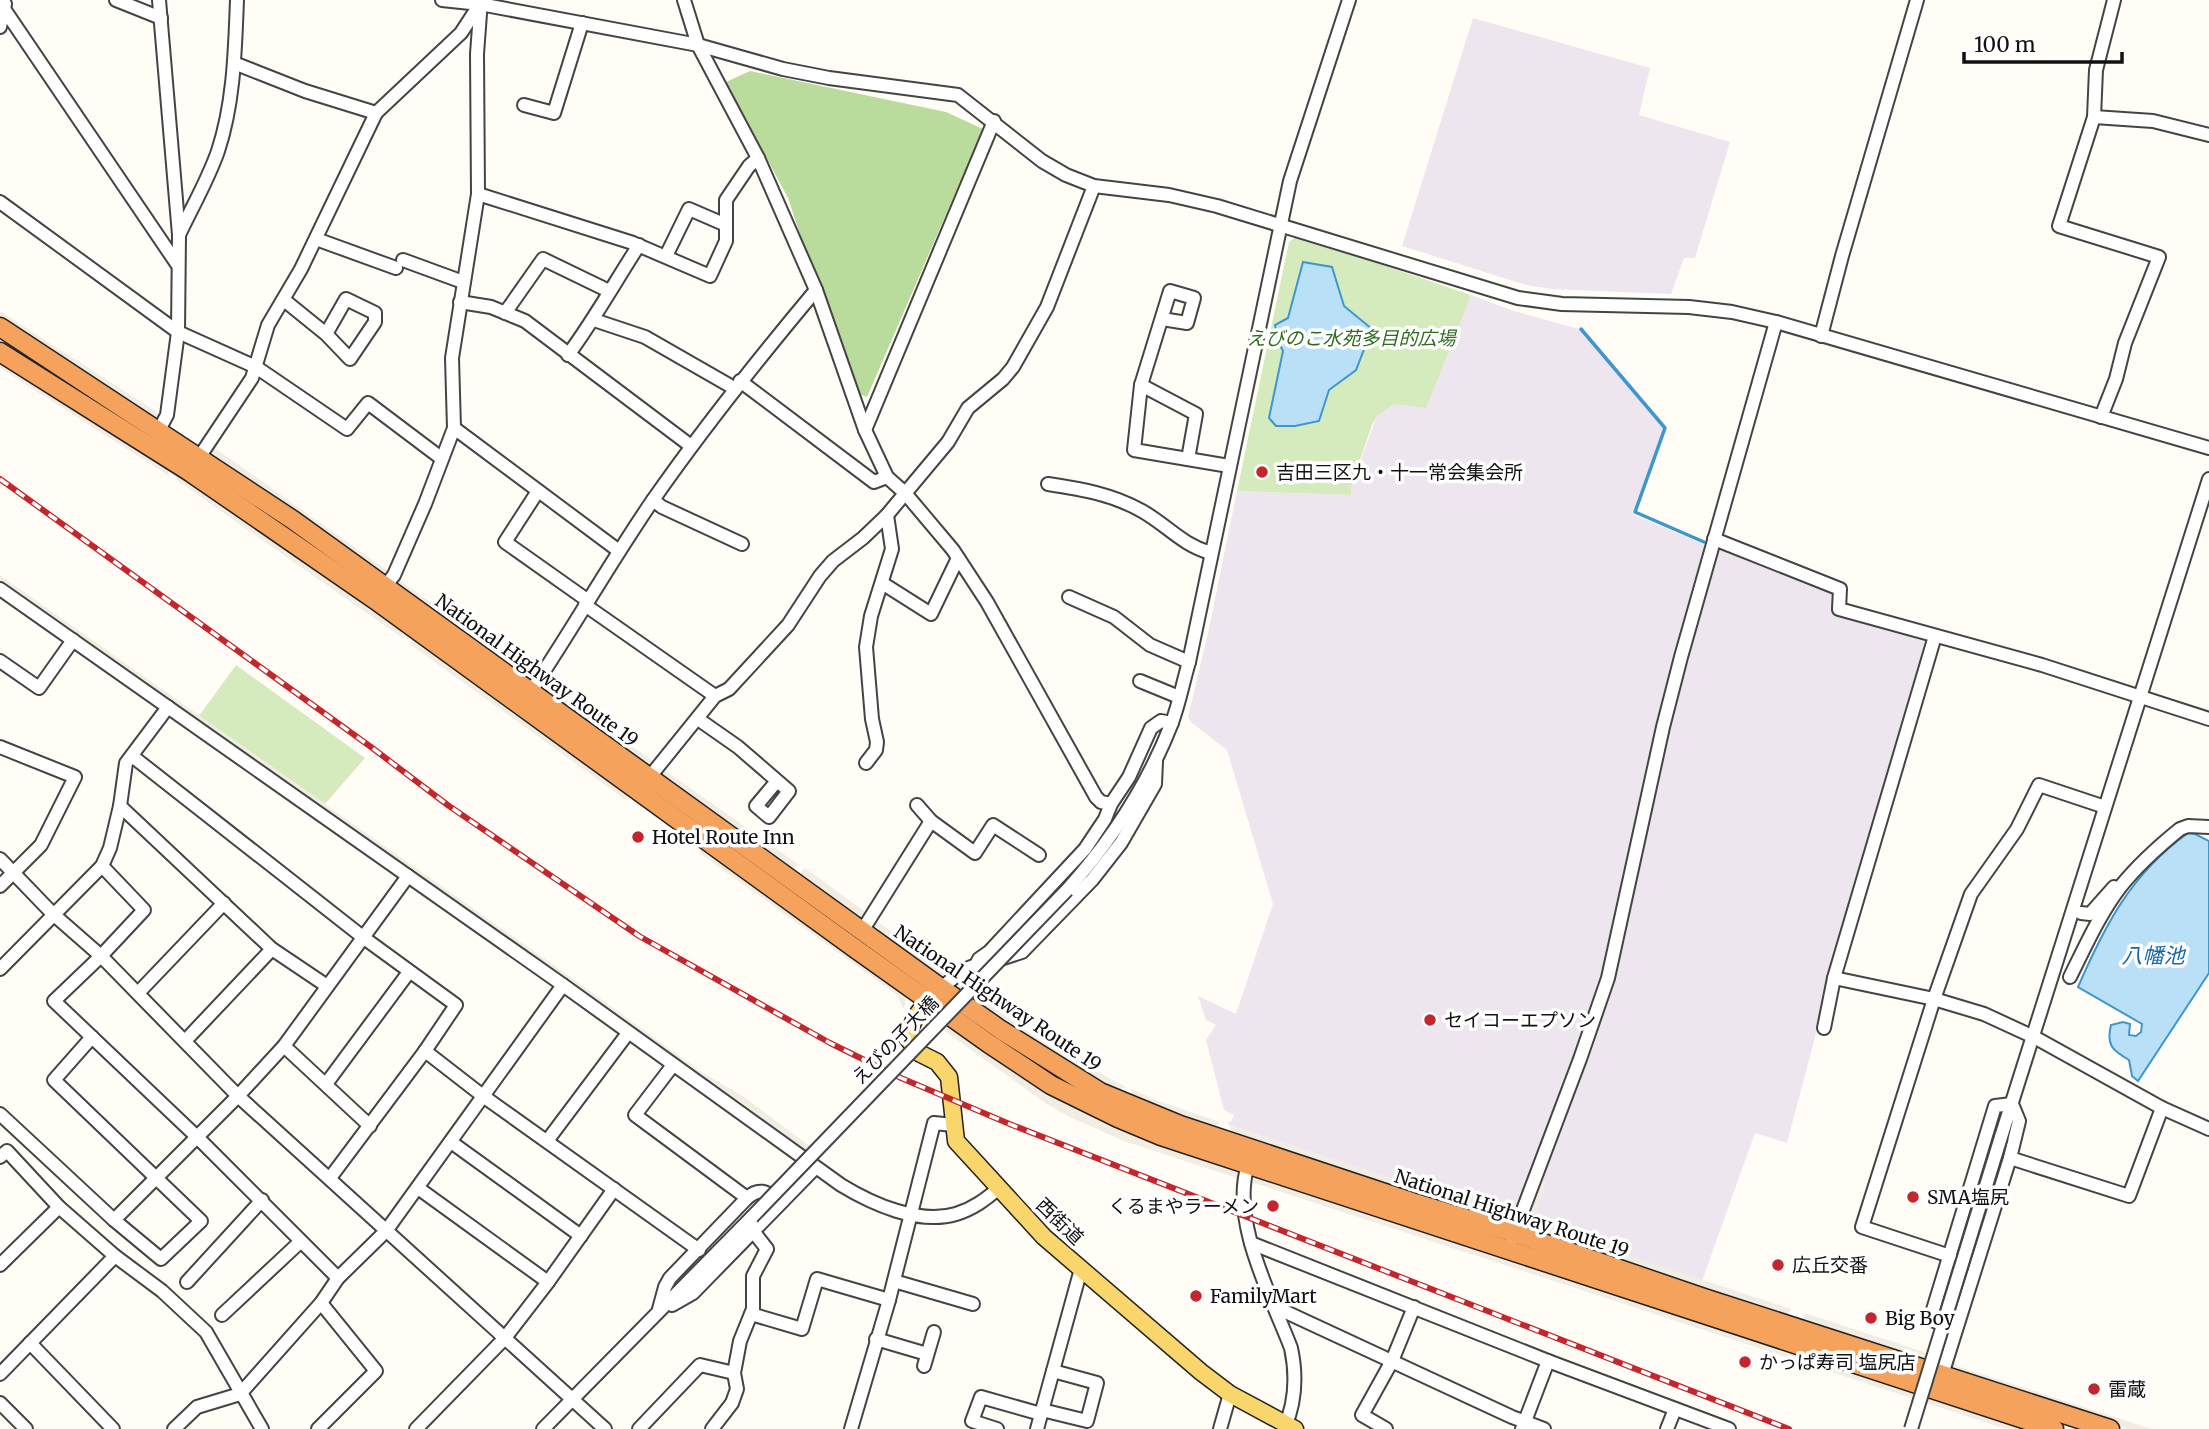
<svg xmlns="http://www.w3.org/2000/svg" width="2209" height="1429" font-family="Merriweather,'Noto Sans JP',serif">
<rect width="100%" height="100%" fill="#fffdf5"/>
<!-- industrial -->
<g fill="#eee6ef">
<path d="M1473 18 1650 68 1639 115 1730 142 1695 258H1684L1671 294 1551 289 1526 285 1402 246Z"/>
<path d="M1468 294 1514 311 1579 329 1649 412 1658 419 1664 428 1632 514 1703 544 1835 592 1833 614 1928 642 1829 984 1787 1143 1755 1133 1702 1281 1229 1125 1228 1121 1231 1122 1234 1115 1224 1110 1206 1040 1216 1025 1206 1020 1198 996 1236 1014 1273 904 1227 750 1192 723 1188 717 1208 633 1237 491 1351 495 1352 483 1377 416 1395 404 1470 298Z"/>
</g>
<!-- green -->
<g fill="#d5ebbd">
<path d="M1297 236 1468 294 1470 298 1426 408 1395 404 1377 416 1372 425 1352 483 1351 495 1237 491 1289 242Z"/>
<path d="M236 665 365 758 325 804 199 716Z"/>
</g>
<!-- forest -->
<path fill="#b9dc9c" d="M750 71 946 112 983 129 867 397 852 391 788 198 726 82Z"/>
<!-- plaza -->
<g fill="#f1ede2">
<path d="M0 311 163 416 156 420 0 319Z"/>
<path d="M0 358 169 465V476L0 368Z"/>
<path d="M212 446 391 573 381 574 269 493 212 460 208 452Z"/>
<path d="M179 474 401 627 404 639 175 479Z"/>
<path d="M0 575 569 976 700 1071 744 1097 820 1154 815 1157 739 1101 698 1076 0 581Z"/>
<path d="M397 578 465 627 534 675 529 678 523 677 396 585Z"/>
<path d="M413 639 418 640 620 786 627 794 626 800 410 644Z"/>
<path d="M545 683 657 764 648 767 545 692Z"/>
<path d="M662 768 799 865 788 868 724 819 679 791 662 777Z"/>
<path d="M703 849 905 992 906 1001 903 1009 897 995 698 852Z"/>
<path d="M805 868 868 914 858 918 801 877V872Z"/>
<path d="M875 920 941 967 945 963 950 966H959L946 976 937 975 871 927Z"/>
<path d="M960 983 1044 1043 1126 1087 1118 1091 1058 1060 956 989Z"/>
<path d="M932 1011 1071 1102 1136 1137 1236 1169 1240 1179 1124 1141 1068 1116 1047 1104 924 1016Z"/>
<path d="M1131 1089 1164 1103 1220 1122 1214 1128 1184 1118 1133 1097Z"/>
<path d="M1229 1125 1509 1217 1512 1216 1527 1175 1529 1176 1515 1221 1506 1224 1234 1135Z"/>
<path d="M1257 1176 1585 1284 2031 1429H2006L1251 1182Z"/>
<path d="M1542 1182 1546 1183 1532 1224 1791 1309 1788 1316 1646 1270 1528 1229V1224Z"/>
<path d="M1805 1313 1939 1357 1933 1362 1802 1321Z"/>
<path d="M1953 1359 1957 1366 2152 1429H2127L1957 1374 1953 1370Z"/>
</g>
<!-- water -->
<g fill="#b9e0f7" stroke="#3f96cf" stroke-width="2">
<path d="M1303 262 1332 267 1344 306 1372 329 1356 370 1329 390 1319 421 1295 426H1276L1269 418 1283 351 1278 341 1275 325 1288 318Z"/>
<path d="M2188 833 2195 834 2209 841V973L2138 1081 2132 1076 2129 1060C2112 1050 2106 1045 2111 1025L2123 1022 2130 1024 2129 1035 2136 1036 2141 1032 2142 1024 2078 987C2105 925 2131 874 2188 833Z"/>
</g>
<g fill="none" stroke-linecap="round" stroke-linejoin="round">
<!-- stream -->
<path stroke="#3f96cf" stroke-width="3.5" d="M1581 329 1665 428 1635 512 1704 542"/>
<defs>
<g id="minor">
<path d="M116 0 161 18"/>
<path d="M442 0 480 4 698 45 783 69 829 78 958 95 1042 161 1066 175 1094 186 1169 195 1217 206 1518 298 1562 304 1689 307 1732 312 1776 322 2209 448"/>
<path d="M684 0 698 45 758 158 816 290 865 430 887 477 905 493 953 550 987 602 1096 797 1101 802 1111 804"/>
<path d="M0 3 177 264"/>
<path d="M0 27 5 4"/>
<path d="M234 63 305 91 376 113"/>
<path d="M524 105 554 113 582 23"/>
<path d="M2094 117 2153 121 2209 135"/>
<path d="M478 194 633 243 710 276 726 241V200L749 166 758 158"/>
<path d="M0 202 178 332 256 367 347 429 368 403 441 458"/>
<path d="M179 235C192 207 208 180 218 151 234 103 235 50 237 0"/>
<path d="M316 239 396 268"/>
<path d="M666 256 689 209 726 225"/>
<path d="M403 260 463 282"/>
<path d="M284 300 326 334 350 359 375 322V313L346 299 326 334"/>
<path d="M460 302 491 307 525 321 691 446"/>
<path d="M505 313 543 259 609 291"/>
<path d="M1162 319 1187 323 1194 298 1170 291 1141 385 1134 450 1229 466"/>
<path d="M594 320 645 337 734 388"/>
<path d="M1821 336 1842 256 1917 0"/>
<path d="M568 355C594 320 615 282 639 245"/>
<path d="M740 381 874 482 887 477"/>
<path d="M1141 385 1196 414 1188 459"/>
<path d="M2101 417 2116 379 2125 343 2159 257 2059 226 2094 117 2096 70 2114 0"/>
<path d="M454 428 619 551"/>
<path d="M159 430 167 415 178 332 179 235 159 0"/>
<path d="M865 430 994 121"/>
<path d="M194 465 252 378 268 325 301 269 376 113 461 33 478 7"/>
<path d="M1048 484C1081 489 1112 494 1142 511 1167 525 1182 545 1211 553"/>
<path d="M538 491 505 542 587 600"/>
<path d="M653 500 662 507 742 544"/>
<path d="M1714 539 1840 589 1839 609 2042 665 2209 719"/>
<path d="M882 583 931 614 958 558"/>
<path d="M0 589 563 985 841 1185C872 1204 919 1225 956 1214 973 1209 986 1199 999 1188"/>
<path d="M380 593 394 575 425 504 454 428 452 358 478 194 477 54 481 0"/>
<path d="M1069 597 1114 617 1150 645 1189 662"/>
<path d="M585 605 715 696"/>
<path d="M0 661 39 688 73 640"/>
<path d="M1140 681 1179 697"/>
<path d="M527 697C571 632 609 564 653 500 704 427 759 358 816 290"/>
<path d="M698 719 738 747 789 791 769 817 756 806 777 781"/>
<path d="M0 747 75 777 41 845 0 886"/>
<path d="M132 756 364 938 456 1005 425 1051 330 1178"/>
<path d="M866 763 876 750 877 742 872 719 866 647 871 616 892 549 887 515"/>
<path d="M644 784 715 696 729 689 788 625 820 576 833 561 863 538 887 515 948 442 968 408 1003 379 1013 367 1047 307 1094 186"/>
<path d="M120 806 272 949 327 986"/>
<path d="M931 821 975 853 993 825 1039 855"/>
<path d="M0 859 53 914 101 956 238 1096 605 1429"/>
<path d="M102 866 144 910 101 956 54 1001 196 1136 338 1278"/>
<path d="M1067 890C1111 841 1147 786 1171 725 1179 705 1183 682 1189 662L1290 181 1349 0"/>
<path d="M2081 913 2090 914 2114 887"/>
<path d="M862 931 931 821 917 805"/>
<path d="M976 965 979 959 989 952 1085 849 1105 819 1111 804 1129 777 1151 728 1161 721 1172 723"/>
<path d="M0 969 102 866 110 848 120 806 126 763 168 707"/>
<path d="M2070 977C2085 947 2100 913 2121 886 2138 865 2159 846 2180 829L2188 826 2209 827"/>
<path d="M1834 978 1934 999 1984 1014 2034 1037 2162 1108 2209 1129"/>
<path d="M941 988C953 979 967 964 982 965L1022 952 1092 880 1121 843 1155 784 1156 762"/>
<path d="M138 993 224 903"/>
<path d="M1824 1028 1834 978 1935 636"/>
<path d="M185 1041 272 949"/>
<path d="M284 1046 370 1126"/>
<path d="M425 1051 483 1096 699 1250"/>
<path d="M673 1065 635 1115 747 1198"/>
<path d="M326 1084 409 972"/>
<path d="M0 1114 114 1220 161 1259 201 1221 54 1080 92 1037"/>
<path d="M2001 1137 2209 479"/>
<path d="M547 1141 628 1033"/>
<path d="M451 1142 581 1236"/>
<path d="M0 1157 7 1151 59 1207 115 1256 162 1291 206 1332 262 1429"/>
<path d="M2010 1158 2129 1196 2162 1108"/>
<path d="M1248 1165C1230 1220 1271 1296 1291 1348 1297 1376 1296 1402 1284 1429"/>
<path d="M418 1188 548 1282"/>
<path d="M114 1220 238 1096 284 1046 408 876"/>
<path d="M1512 1239 1580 1059 1608 978 1663 727 1681 657 1776 322"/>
<path d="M1251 1243 1548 1361 1729 1429"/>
<path d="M1950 1256 1862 1227 1934 999 1971 894 2017 829 2039 785 2105 807"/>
<path d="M0 1265 59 1207"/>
<path d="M894 1281 973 1304"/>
<path d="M187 1282 262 1200"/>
<path d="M672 1305 693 1293 815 1168"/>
<path d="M1275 1307 1512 1417 1544 1429"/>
<path d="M659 1309 665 1287 670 1278 747 1198C759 1187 766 1192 779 1200"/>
<path d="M751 1314 802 1329 817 1279 889 1300"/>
<path d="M222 1315 300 1242"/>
<path d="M1952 1327 1934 1321 1932 1313 1995 1106 2012 1104"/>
<path d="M876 1339 927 1354"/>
<path d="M30 1343 113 1429"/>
<path d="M924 1366 934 1332"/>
<path d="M0 1374 115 1256"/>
<path d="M1940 1381 2010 1158 2019 1121 2012 1104"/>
<path d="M0 1403 26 1429"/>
<path d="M1042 1410 1087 1421 1097 1383 1053 1371"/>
<path d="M174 1429 197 1407 240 1394 321 1303 338 1278 386 1231 563 985"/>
<path d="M318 1429 376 1371 321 1303"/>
<path d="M416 1429 504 1339 548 1282 614 1189"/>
<path d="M543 1429 752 1217"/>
<path d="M639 1429 700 1365 734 1373"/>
<path d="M712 1429 732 1403 737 1389 734 1373 740 1341 753 1309V1276L767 1249 753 1231"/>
<path d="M851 1429 889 1300 934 1123 953 1125"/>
<path d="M997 1429 972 1421 981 1397 1041 1414"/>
<path d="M1037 1429 1081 1269"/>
<path d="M1220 1429 1230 1394"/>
<path d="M1386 1429 1362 1415 1392 1361 1414 1307"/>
<path d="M1522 1429 1548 1361"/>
<path d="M1667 1429 1675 1409"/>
</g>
<path id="major" d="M938 991C923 1006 911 1018 908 1039L919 1053 937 1062 949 1077 956 1141 1044 1237 1201 1372 1230 1394 1295 1429"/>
<g id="highway">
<path d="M0 327 293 520 941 988 1001 1030 1100 1092 1180 1125 1412 1202 1514 1233 1704 1298 2110 1429"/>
<path d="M0 352 190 472 374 599 853 947 988 1043 1051 1085 1118 1118 1161 1136 2054 1429"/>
</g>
</defs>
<!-- minor casing -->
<use href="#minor" stroke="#444" stroke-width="16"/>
<!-- major casing -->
<use href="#major" stroke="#222" stroke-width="19"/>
<!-- highway casing -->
<use href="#highway" stroke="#222" stroke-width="21"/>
<!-- minor -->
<use href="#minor" stroke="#fff" stroke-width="12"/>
<!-- major -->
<use href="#major" stroke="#f9d66b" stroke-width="16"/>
<!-- highway -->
<use href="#highway" stroke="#f5a25d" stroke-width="18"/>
<defs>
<path id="rail" d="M0 479 371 747 449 806 639 936 830 1043 901 1078 1012 1125 1789 1429"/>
</defs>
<!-- rail casing -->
<use href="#rail" stroke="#c4262e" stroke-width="6"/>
<!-- rail -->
<use href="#rail" stroke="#fff" stroke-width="3.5" stroke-dasharray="10" stroke-linecap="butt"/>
<defs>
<g id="minor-bridge">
<path d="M752 1217 1067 890"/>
<path d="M1911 1429 2001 1137"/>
</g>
</defs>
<!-- minor-bridge casing -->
<use href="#minor-bridge" stroke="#444" stroke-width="16" stroke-linecap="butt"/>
<!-- minor-bridge -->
<use href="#minor-bridge" stroke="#fff" stroke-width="12"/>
</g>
<!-- markers -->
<g fill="#c4262e" stroke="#fff" stroke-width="2.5">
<circle cx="1262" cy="472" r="7"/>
<circle cx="638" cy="837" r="7"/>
<circle cx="1430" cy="1020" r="7"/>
<circle cx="1913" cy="1197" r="7"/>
<circle cx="1273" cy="1206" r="7"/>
<circle cx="1778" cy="1265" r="7"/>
<circle cx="1196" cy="1296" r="7"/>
<circle cx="1871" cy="1318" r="7"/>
<circle cx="1745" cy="1362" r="7"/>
<circle cx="2094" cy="1389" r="7"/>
</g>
<g text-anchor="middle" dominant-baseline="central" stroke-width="7" stroke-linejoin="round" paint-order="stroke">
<!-- park labels -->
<g font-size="19" font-style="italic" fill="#2f6b1f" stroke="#fff">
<text x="1351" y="338">えびのこ水苑多目的広場</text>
</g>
<!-- poi labels -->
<g font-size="19" fill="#111" stroke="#fff" text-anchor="start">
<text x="1276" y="472">吉田三区九・十一常会集会所</text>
<text x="652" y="837">Hotel Route Inn</text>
<text x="1444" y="1020">セイコーエプソン</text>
<text x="1927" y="1197">SMA塩尻</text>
<text x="1259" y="1206" text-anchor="end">くるまやラーメン</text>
<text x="1792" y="1265">広丘交番</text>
<text x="1210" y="1296">FamilyMart</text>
<text x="1885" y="1318">Big Boy</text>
<text x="1759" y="1362">かっぱ寿司 塩尻店</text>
<text x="2108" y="1389">雷蔵</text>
</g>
<!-- street labels -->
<g font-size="19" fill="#111" stroke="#fff">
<text transform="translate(537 670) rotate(36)">National Highway Route 19</text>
<text transform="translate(998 998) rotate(34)">National Highway Route 19</text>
<text transform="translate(895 1040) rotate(-46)">えびの子大橋</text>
<text transform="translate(1512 1213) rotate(18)">National Highway Route 19</text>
<text transform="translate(1060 1221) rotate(44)">西街道</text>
</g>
<!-- water labels -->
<g font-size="21" font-style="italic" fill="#1768a6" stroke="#fff">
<text x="2153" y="955">八幡池</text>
</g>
</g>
<!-- scale -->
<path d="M1964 52v10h158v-10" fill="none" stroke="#111111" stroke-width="3.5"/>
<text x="1974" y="52" font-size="21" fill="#111111" stroke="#ffffff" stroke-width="5" paint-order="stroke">100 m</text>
</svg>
